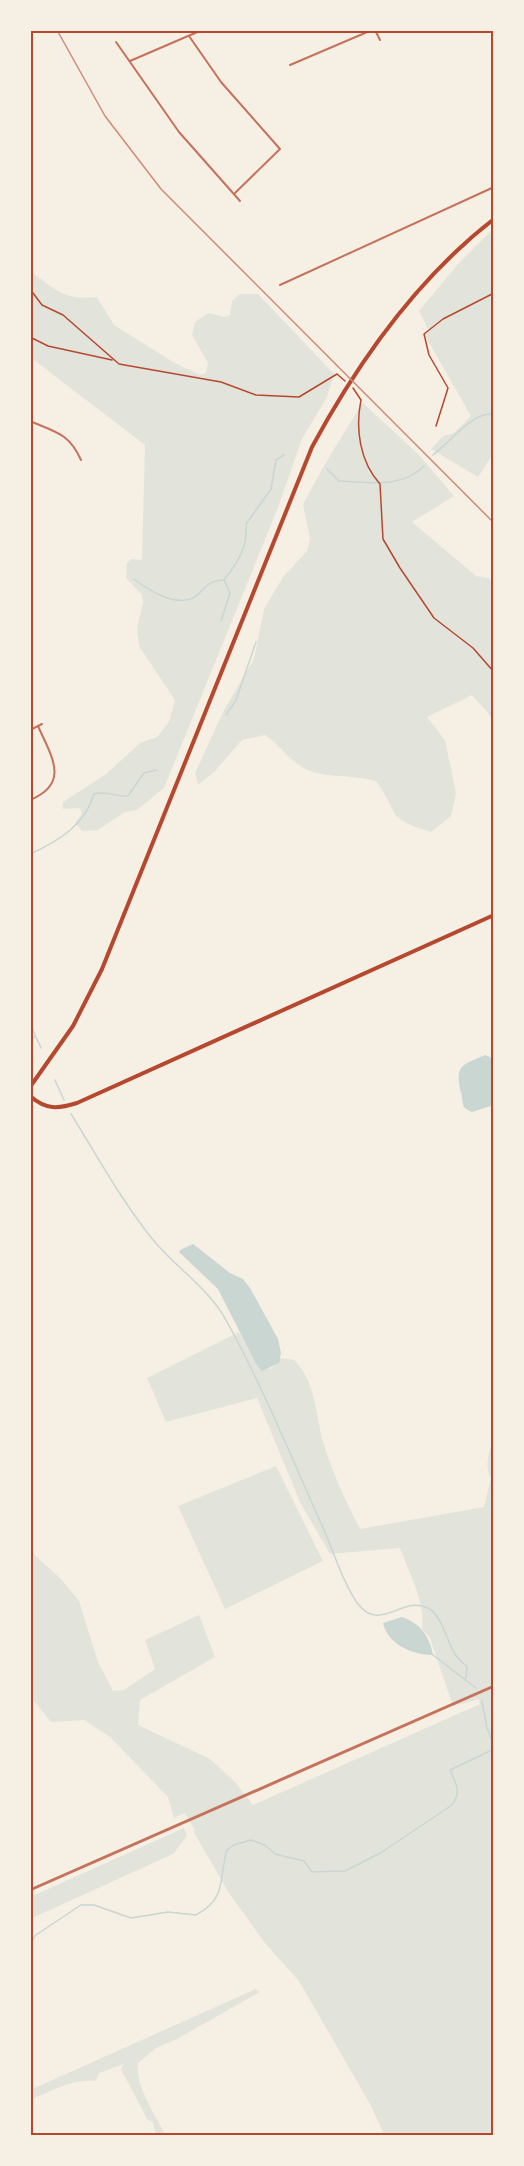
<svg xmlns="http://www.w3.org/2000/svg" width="524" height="2166" font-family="Lato,sans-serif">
<rect width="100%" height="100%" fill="#f6efe4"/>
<!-- green -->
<g fill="#e2e4dc">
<path d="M494 228V452L478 477 431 449 443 436 454 433 471 416 424 334 429 331 419 311 459 263Z"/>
<path d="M30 271C55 289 64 301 97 297L114 325 173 362 200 375 206 373 208 363 192 335 195 322 208 313 225 317 230 315 232 301 240 294H258L334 374 327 397 302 439 277 510 164 788 137 810 125 812 98 830 82 831 75 823 82 814 80 808 63 809V802L105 775 140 743 157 737 169 722 175 700 139 646 137 627 143 603 142 595 126 578 127 563 131 559 142 560 145 445 30 357Z"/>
<path d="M363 403 420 456 454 496 412 522 476 576 488 578 494 583V720L472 695 427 717 445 740 456 793 451 816 431 832C384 817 401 817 377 782 354 773 323 780 302 767 288 759 279 744 265 735L242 740 215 771 198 785 195 773 224 710 254 659 264 609 283 577 307 551 310 539 303 504C321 470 341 436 363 403Z"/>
<path d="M239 1332 256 1364 270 1369 278 1363 279 1358 294 1360C318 1383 315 1421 326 1451 335 1478 347 1504 360 1529L484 1507 491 1478C484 1468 489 1450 494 1439V2136H385L370 2104 299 1981 264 1942 229 1893 193 1831 195 1830 185 1813 174 1818 168 1797 110 1737 84 1720 51 1722 30 1696V1551L61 1579 79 1601 98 1662 113 1691 124 1690 155 1669 145 1640 199 1615 215 1657 140 1700 138 1725 210 1759 235 1782 253 1805 480 1704 479 1699 453 1706 430 1638 422 1629C426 1603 409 1573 400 1548L330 1554 300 1502 257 1398 166 1422 147 1378Z"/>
<path d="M276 1466 323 1561 225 1609 178 1506Z"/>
<path d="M184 1828 187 1836 173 1854 30 1919V1897Z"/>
<path d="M256 1989 260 1992 177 2039 156 2048 138 2063C135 2087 156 2115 166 2136H156L153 2122 147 2119 121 2069 124 2064 99 2073 96 2081C73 2078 51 2092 30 2100V2090Z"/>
</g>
<!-- water -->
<g fill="#c9d6d2">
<path d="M485 1055 494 1059V1105L472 1112C460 1107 464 1104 461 1093 455 1065 460 1066 485 1055Z"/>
<path d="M193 1244 230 1273 243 1279 250 1288 278 1339 281 1353 279 1363 262 1371 256 1364 218 1289 179 1252 180 1250Z"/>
<path d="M402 1617C421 1624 429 1636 433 1655 413 1655 388 1645 383 1623Z"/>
</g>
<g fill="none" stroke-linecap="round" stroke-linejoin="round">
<!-- stream -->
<g stroke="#c9d6d2" stroke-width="1.5">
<path d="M433 455C449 443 473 411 494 414"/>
<path d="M327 469 339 481C368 482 402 489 424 466"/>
<path d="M134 579C148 590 178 609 196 596 207 587 207 581 223 580"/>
<path d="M221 621 230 593 224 580C238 562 248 547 246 524L271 489 276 460 284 455"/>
<path d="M226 715 236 700 256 642"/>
<path d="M30 854C59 841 85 825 94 794 105 790 116 797 128 796L144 773 157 770"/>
<path d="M30 1024 41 1048"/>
<path d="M30 1042 35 1036"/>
<path d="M55 1080 64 1100"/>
<path d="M71 1114C96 1154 120 1198 150 1236 173 1266 207 1286 226 1320 262 1385 290 1454 320 1521 331 1544 343 1584 358 1604 380 1633 403 1595 428 1608 442 1615 447 1642 455 1654 458 1659 463 1663 467 1667L466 1678"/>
<path d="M433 1655 476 1688"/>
<path d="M482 1701 487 1728 494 1745"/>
<path d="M30 1943 36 1935 81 1905H94L131 1918 168 1912 196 1915C228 1898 218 1879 227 1850L234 1845 251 1840 265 1845 275 1854 304 1861 312 1872 345 1871 382 1852 452 1805C462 1791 456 1784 450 1770L494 1749"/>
</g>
<!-- path -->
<g stroke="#b5482f" stroke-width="1.5">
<path d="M30 289 42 305 63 315 119 364 221 382 256 395 299 397 337 374 345 381"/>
<path d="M30 337 48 346 112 360"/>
<path d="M353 388 361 400C355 429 360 462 380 484L383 539 400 568 434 618 473 648 494 672"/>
<path d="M436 426 448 388 429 355 424 334 443 319 494 293"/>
</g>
<!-- minor -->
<g stroke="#c5725c" stroke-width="2">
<path d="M375 30 380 40"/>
<path d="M189 36 221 82 280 149 234 194"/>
<path d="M116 42 179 132 240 201"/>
<path d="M130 61 202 30"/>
<path d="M290 65 372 30"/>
<path d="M280 285 494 187"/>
<path d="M30 421C55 432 69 433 81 460"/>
<path d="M30 730 42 724"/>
<path d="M30 800C71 783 51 756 38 726"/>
</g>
<!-- tertiary -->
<path stroke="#c5725c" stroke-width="3" d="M30 1890 494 1686"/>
<!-- secondary -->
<path stroke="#b5482f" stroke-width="4" d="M30 1096C46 1110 58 1109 77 1103L494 915"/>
<!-- primary -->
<path stroke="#b5482f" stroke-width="4" d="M30 1087 73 1026 102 969 312 447C358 362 416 279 494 219"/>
<!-- rail -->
<path stroke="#cf8b77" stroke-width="1.5" d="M57 30 105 116 161 189 494 523"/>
</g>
<!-- border -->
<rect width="524" height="2166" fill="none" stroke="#f6efe4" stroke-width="63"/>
<rect x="32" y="32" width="460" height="2102" fill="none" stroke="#b5482f" stroke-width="2"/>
</svg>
